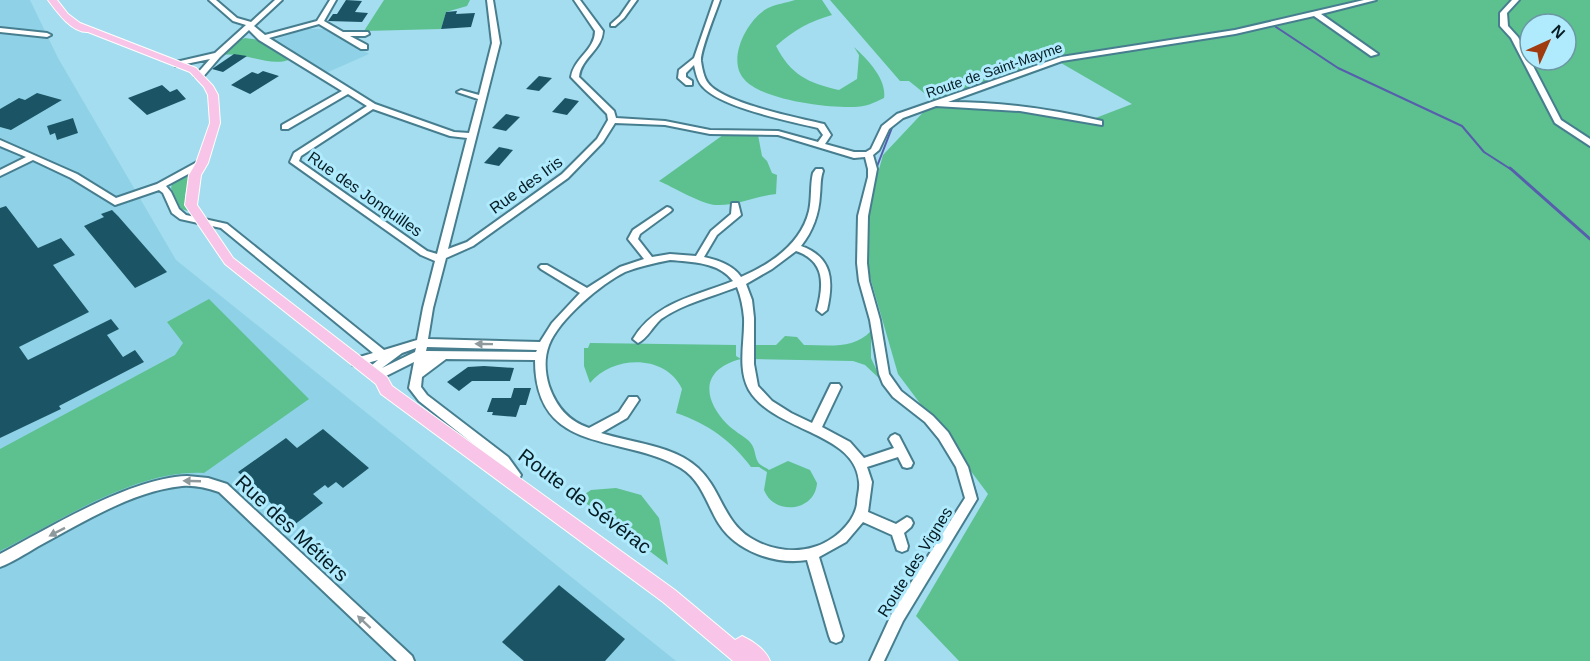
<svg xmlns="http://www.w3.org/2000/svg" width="1590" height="661" font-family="Arial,sans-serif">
<rect width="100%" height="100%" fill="#a3ddef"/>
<!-- built -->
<g fill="#8fd2e7">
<path d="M0 0H30L58 58 176 260 676 661H0Z"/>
<path d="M304 29H326L369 54 326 73 274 40Z"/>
</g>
<!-- green -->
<g fill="#5cc08f" fill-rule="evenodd">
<path d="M384 0H470L467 6 446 12 441 29 364 31Z"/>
<path d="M795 0H822L832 15C810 21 794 30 776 46 791 75 808 83 839 90L857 79 859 55 854 47C867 59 887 79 884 98 874 103 865 107 854 107 828 108 761 100 744 79 726 59 748 18 768 8 776 4 786 3 795 0Z"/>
<path d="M830 0H1590V661H959L916 616 988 494 898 374 868 270V209L883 155 930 105H1024L1093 119 1132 104 1061 63 1010 82 934 101 909 81H900ZM1530 24H1566V60H1530Z"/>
<path d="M245 38 261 40 291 59C271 68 246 52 224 55L237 41Z"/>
<path d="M723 135H758L762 156 767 161 772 173 777 175 776 194C756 196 737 206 716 205 701 204 673 187 659 181Z"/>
<path d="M191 170 185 196 188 211 181 209 171 188 173 180Z"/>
<path d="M209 299 309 399 204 473C137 469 60 521 0 551V449L175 355 183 343 167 322Z"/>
<path d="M871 331V358L881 380 865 365 853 361 753 359 755 345H776L785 336 797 337 804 345C828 345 853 350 871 331Z"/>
<path d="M590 343 736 345V356L741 359C701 369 702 398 727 424 734 431 742 435 749 441 756 448 754 455 758 462 759 465 767 468 769 470L788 461 810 470 817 483C815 512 774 516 764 490L767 472 759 467H751C731 440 708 424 676 413L682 389C666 354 613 355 590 383L584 366V348H588Z"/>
<path d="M616 488 641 495 659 518 668 565 579 498 591 490Z"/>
</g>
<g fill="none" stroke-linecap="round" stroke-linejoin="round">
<!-- stream-far2 -->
<g stroke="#565ead" stroke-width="2">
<path d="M1273 25 1338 68 1462 126 1484 152 1512 170"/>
<path d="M952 95 994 79"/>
<path d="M876 169 893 125"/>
</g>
<!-- stream-far1 -->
<path stroke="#565ead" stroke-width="3" d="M1510 168 1590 239"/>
<!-- stream -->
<path stroke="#565ead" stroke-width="4" d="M972 483 976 496"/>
</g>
<!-- building -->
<g fill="#1b5565">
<path d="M346 0 362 1 355 12 368 13 362 22 328 21 333 14H337Z"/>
<path d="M457 11 456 14 475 13 471 27 441 29 446 12Z"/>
<path d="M234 54 247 56 223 72 212 69Z"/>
<path d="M263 71 279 76 250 94 231 85 252 72 258 74Z"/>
<path d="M539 76 552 78 539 91 526 89Z"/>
<path d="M162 85 170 92 177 89 186 99 147 115 128 98Z"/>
<path d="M37 93 62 100 11 130 0 127V109L19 98 25 100Z"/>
<path d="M565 98 579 101 567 115 552 112Z"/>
<path d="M506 114 520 117 506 131 492 128Z"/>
<path d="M73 118 78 133 57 140 55 133 50 135 47 126Z"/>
<path d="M499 147 513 150 499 166 484 163Z"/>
<path d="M6 206 38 248 61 238 75 255 53 265 89 312 19 347 28 360 111 319 119 329 107 335 123 357 135 350 144 362 59 406 61 409 0 438V208Z"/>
<path d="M112 210 118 216 167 272 135 288 84 226 104 217 101 214Z"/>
<path d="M468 367 484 366 514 368 510 381H472L459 391 447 382Z"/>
<path d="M514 388H531L526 405H520L516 417 492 415 493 412H487L492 398H511Z"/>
<path d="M323 429 369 468 343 488 336 482 328 488 325 485 313 494 323 503 294 525 238 472 286 438 297 448Z"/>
<path d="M559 585 625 639 605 661H524L502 642Z"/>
</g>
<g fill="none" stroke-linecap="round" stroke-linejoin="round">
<defs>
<g id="minor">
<path d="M209 0H216L237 18 251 22 275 0H282L254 26 265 35 317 21 330 0H336L324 21 343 32H368L369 34 365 36H350L367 45V49H361L319 24 269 38 375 104 454 132 469 133 478 99 457 92 461 90 479 95 492 43 487 0H493L500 43 448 249 467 242 562 174 597 139 608 120 607 114 571 77C574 58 595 50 595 31L574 0H580L603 31C602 50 581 58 579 77L614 111 616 118 665 121 710 130 778 131 818 142 823 135 818 128C790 121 722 108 703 87 697 81 696 73 694 65L686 73V77L692 81V85H686L678 78 679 70 694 58 714 0H720C716 12 700 51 701 61 702 68 704 78 708 83 723 103 798 118 824 124L831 135 825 144 854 152H866L871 149 882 126 897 114 1061 57 1235 30 1364 0H1376L1321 14 1378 54 1371 56 1314 16 1235 34 1062 61 948 102C1000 102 1052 109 1102 121V125L1020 111 936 106 903 118 889 129 879 150 873 155 877 169 868 216 867 263 869 281 880 320 889 374 901 391 933 416 948 432 968 467 977 499 903 621 884 661H870L893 611 965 498 956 467 939 439 925 422 893 397 883 384 879 374 870 320 859 281 857 263 858 216 868 177V169L865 157 854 158 778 135 710 134 665 125 615 123 603 142 568 178 473 246 446 258 433 308 428 339 540 342 552 323 580 293 541 269 539 267 541 265H547L587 288 620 267 644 259 628 239 633 230 667 207 670 208 672 210 670 212 640 234 638 239 652 257 670 254 696 256 711 231 731 214 732 203H738L741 215 717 235 704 257C718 260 733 265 741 277 771 264 801 244 809 211 812 198 810 185 813 173L816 169H822L823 171C820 179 821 187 820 195 819 214 813 231 801 246 832 257 834 280 827 310L822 314 817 310C824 284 825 261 796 251L772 269 746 284 752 300 754 318V364L758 386 772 401 791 413 812 423 831 384H839L841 387 822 427 850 442 864 458 894 448 889 439 891 436 895 434 899 436 913 463 911 467 907 468 903 467 898 457 867 467 872 482 868 512 896 524 907 517 911 519 913 523 911 527 904 533 908 546 907 550 902 552 897 550 892 535 863 522 846 542 819 557 843 636 841 641 836 643 831 641 829 636 807 560C776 565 737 552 719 524 707 505 702 481 681 468 623 433 535 457 535 360L446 359 422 377 421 387 427 395 508 457 521 475 519 479 515 480 511 479 500 465 419 401 409 388 414 362 380 379H372L371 375 366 374 365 371 378 360 357 366 353 365 352 362 353 359 373 353 221 228 180 219 172 213 163 193 159 190 115 205 71 178 33 160 0 176V170L26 157 0 146V140L77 174 116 198 157 184 199 161H205V165L166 186 171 192 179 209 186 215 227 224 384 350 417 340 423 308 435 261 421 255 290 162 294 153 367 106 348 94 288 129H282V125L342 91 259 40 249 30 220 57 202 78 195 76 210 59 176 66V62L215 53 246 25 233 21ZM373 109 450 136 467 138 437 254 427 251 299 161 301 156ZM670 260C692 262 719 262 733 281 696 296 655 302 633 339L638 343C647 339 653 326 661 319 684 303 712 297 737 287 741 297 743 307 744 318 745 341 737 368 749 390 774 432 856 432 859 482 860 489 857 497 857 504 854 524 832 542 814 547 796 553 773 550 756 541 723 525 723 491 698 468 673 445 632 443 601 433L627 418 639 400 637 397H629L619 412 589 428C568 421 556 406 549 386 545 373 544 358 549 345 559 319 601 284 625 272 640 266 655 263 670 260ZM427 347 537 350 536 352 426 351ZM416 348 415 352 382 368 402 353Z"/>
<path d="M631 0H637L624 18 615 26H611V24L620 16Z"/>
<path d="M1512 0H1519L1507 13 1508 26 1518 37 1561 120 1590 139V146L1555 123 1511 38 1500 26V13Z"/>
<path d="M0 28 47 33 51 35 47 37 0 32Z"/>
<path d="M187 476 208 478 227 484 412 656 414 661H397L219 492C207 488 195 485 182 486 132 491 80 524 37 547 25 554 13 562 0 567V554C51 527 130 478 187 476Z"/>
</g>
<path id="major" d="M48 0H57L68 14 80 23 196 68 213 86 218 95 220 123 208 163 201 175 197 205 233 258 387 377 392 386 675 590 735 640 742 636C753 641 766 650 770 661H733L663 602 381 394 376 384 225 264 185 205 189 175 196 163 210 123 208 95 204 87 190 72 88 32C72 33 57 12 48 0Z"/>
</defs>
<!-- minor casing -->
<use href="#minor" stroke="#477e8f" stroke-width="4"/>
<!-- major casing -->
<use href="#major" stroke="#fff" stroke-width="2"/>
<!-- minor -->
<use href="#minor" fill="#fff" fill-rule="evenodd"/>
<!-- major -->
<use href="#major" fill="#f8c5e8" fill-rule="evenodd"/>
</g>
<!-- one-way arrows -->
<defs><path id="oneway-solid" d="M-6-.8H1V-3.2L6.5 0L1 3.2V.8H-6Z" transform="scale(1.5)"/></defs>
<g fill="#8e999c">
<use href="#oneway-solid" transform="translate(484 344) rotate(-179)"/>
<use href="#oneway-solid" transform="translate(192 481) rotate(-178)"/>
<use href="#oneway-solid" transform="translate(57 532) rotate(153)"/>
<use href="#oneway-solid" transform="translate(364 622) rotate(-137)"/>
</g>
<g text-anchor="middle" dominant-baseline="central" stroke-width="6" stroke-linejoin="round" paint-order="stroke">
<!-- far-street labels -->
<g font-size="14" fill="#051c23" stroke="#b0eafd">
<text transform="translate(994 70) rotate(-19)">Route de Saint-Mayme</text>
</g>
<!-- street labels -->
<g font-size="16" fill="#051c23" stroke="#b0eafd">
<text transform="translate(526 185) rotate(-36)">Rue des Iris</text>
<text transform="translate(365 194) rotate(35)">Rue des Jonquilles</text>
<text transform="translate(915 562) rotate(-58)">Route des Vignes</text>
</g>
<!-- near-street labels -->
<g font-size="20" fill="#051c23" stroke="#b0eafd">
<text transform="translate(585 501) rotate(37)">Route de Sévérac</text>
<text transform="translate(292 528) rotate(43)">Rue des Métiers</text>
</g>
</g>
<!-- north arrow -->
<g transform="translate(1548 42) rotate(45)"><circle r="28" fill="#b0eafd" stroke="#6c98a6" stroke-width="1.5"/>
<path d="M0-4.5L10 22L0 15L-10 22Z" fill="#a03a0f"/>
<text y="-9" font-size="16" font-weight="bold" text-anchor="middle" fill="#051c23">N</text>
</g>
</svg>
